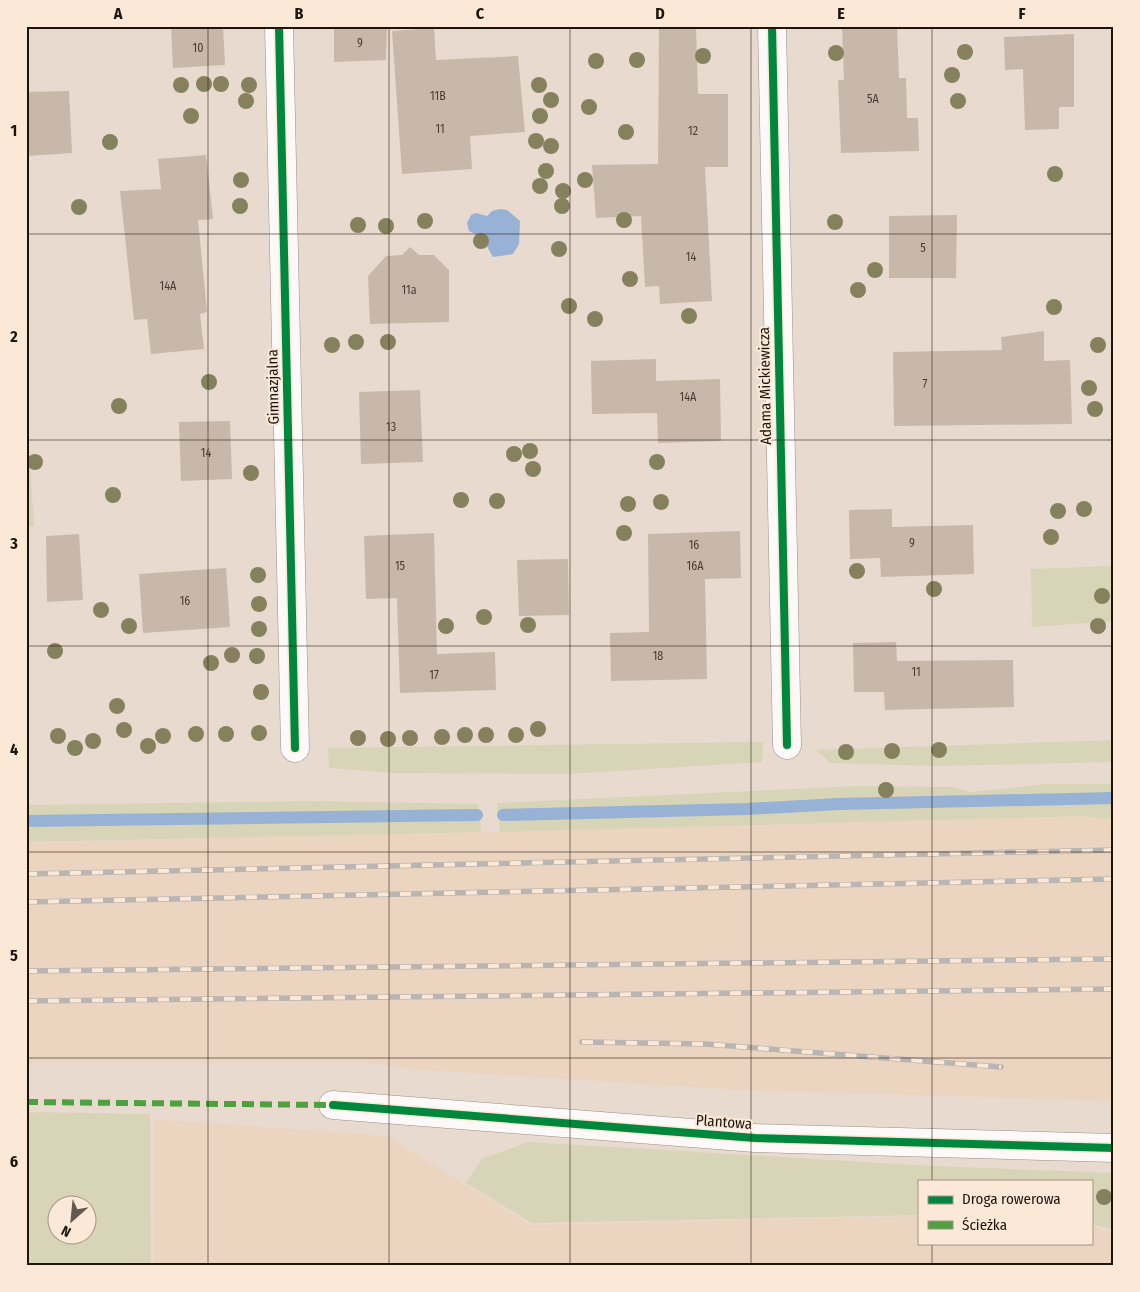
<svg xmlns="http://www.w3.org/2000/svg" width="1140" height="1292" font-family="'Fira Sans Condensed',sans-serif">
<rect width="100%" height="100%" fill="#e8dace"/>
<!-- built -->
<g fill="#ecd5c0">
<path d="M1083 816 1114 820V1101L736 1090 419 1070 370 1063H26V843Z"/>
<path d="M153 1119 387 1136 531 1225 919 1216V1243H1091V1226L1114 1232V1266H154Z"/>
</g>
<!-- green -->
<g fill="#d8d4b7" fill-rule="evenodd">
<path d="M26 450H29L34 526 26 527Z"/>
<path d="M1114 566V621L1032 627 1031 569Z"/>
<path d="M1114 740V762L937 766 831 763 816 750Z"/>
<path d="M763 742 762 762 568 774 394 773 329 768 328 748Z"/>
<path d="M1046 784H1114V820L1083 816 500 832 497 803 857 786 951 787 971 792Z"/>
<path d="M316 801 478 804 481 832 26 842V805Z"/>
<path d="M26 1112 150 1114 151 1266H26ZM88 1204V1234H58V1204Z"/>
<path d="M528 1142 932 1166 1114 1173V1230L1091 1224V1181H919V1215L532 1223 466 1183 482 1159Z"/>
</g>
<!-- water -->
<path fill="#97b2d4" d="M500 209 507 210 520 221 519 244 513 254 493 257C484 242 486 239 469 231L467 223 471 215 476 213 487 216 492 211Z"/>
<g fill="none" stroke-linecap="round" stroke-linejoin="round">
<!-- stream -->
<g stroke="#97b2d4" stroke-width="12">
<path d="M503 815 746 809 839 804 1114 798"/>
<path d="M26 821 477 815"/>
</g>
</g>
<!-- building -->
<g fill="#c8b8a9">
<path d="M171 26H223L225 65 173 68Z"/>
<path d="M334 26H387L386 60 334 62Z"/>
<path d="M659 26H696L698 94H728V167H705L712 301 660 304 659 286 645 287 641 216 596 218 592 165 658 164Z"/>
<path d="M842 26H897L899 78H906L907 118H918L919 151 841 153 838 80H844Z"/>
<path d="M434 28 436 60 518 56 525 132 470 136 472 169 402 174 392 31Z"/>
<path d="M1074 34V107H1059V129L1025 130 1023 69 1005 70 1004 37Z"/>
<path d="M69 91 72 153 26 156V92Z"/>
<path d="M206 155 213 219 198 220 207 312 200 314 204 349 151 354 147 319 134 320 120 191 161 189 158 159Z"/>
<path d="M957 215 956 278H889V216Z"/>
<path d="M410 247 419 255H434L449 270V322L370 324 368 276 386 256 402 255Z"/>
<path d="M1044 331V361L1070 360 1072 424 894 426 893 352 1002 350 1001 337Z"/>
<path d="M656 359V381L720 379 721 441 658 443 657 413 592 414 591 361Z"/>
<path d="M420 390 423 462 361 464 359 392Z"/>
<path d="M230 421 232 479 181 481 179 422Z"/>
<path d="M892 509V527L973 525 974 574 881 577 880 558 850 559 849 510Z"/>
<path d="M740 531 741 578 705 579 707 679 611 681 610 633 649 632 648 534Z"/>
<path d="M434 533 437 654 495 652 496 690 400 693 397 598 366 599 364 536Z"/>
<path d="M79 534 83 600 47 602 46 536Z"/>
<path d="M568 559 569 615 519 616 517 560Z"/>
<path d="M226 568 230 627 143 633 139 574Z"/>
<path d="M896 642 897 661 1013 660 1014 707 885 710 884 692H854L853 643Z"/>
</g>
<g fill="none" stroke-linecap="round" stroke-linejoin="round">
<defs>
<g id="minor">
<path d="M279 26 295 748"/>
<path d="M772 26 787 745"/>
<path d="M333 1105 755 1138 1114 1148"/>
</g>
</defs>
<!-- minor casing -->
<use href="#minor" stroke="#998f86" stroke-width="29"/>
<!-- minor -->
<use href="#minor" stroke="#fcf9f8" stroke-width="28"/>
<defs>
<g id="rail">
<path d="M26 874 1114 850"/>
<path d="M26 902 1114 879"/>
<path d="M26 971 1114 959"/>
<path d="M26 1001 1114 989"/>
<path d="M582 1042 705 1044 1001 1067"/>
</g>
</defs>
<!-- rail casing -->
<use href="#rail" stroke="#b9b5b3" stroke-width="5.5"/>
<!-- rail -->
<use href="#rail" stroke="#fce8d6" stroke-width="4" stroke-dasharray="11" stroke-linecap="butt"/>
<!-- quiet -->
<path stroke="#4fa03e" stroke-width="6" stroke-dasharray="12 6" stroke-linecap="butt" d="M26 1102 333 1105"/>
<defs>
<g id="cycleway">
<path d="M279 26 295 748"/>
<path d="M772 26 787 745"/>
<path d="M333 1105 755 1138 1114 1148"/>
</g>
</defs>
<!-- cycleway casing -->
<use href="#cycleway" stroke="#fce8d6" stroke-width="11"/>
<!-- cycleway -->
<use href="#cycleway" stroke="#00873e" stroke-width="8"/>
</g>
<!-- trees -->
<g fill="#86815d">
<circle cx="965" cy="52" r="8"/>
<circle cx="836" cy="53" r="8"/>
<circle cx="703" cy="56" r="8"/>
<circle cx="637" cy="60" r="8"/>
<circle cx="596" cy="61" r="8"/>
<circle cx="952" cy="75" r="8"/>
<circle cx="204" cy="84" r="8"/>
<circle cx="221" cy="84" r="8"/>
<circle cx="181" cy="85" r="8"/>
<circle cx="249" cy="85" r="8"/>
<circle cx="539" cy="85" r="8"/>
<circle cx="551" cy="100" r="8"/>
<circle cx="246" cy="101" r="8"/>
<circle cx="958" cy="101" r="8"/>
<circle cx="589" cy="107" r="8"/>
<circle cx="191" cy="116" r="8"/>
<circle cx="540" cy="116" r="8"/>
<circle cx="626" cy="132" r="8"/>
<circle cx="536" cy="141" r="8"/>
<circle cx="110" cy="142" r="8"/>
<circle cx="551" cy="146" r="8"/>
<circle cx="546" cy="171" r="8"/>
<circle cx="1055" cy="174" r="8"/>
<circle cx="241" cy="180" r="8"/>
<circle cx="585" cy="180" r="8"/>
<circle cx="540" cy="186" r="8"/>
<circle cx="563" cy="191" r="8"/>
<circle cx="240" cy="206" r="8"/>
<circle cx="562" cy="206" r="8"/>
<circle cx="79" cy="207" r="8"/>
<circle cx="624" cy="220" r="8"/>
<circle cx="425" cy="221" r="8"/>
<circle cx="835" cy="222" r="8"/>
<circle cx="358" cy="225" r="8"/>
<circle cx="386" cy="226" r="8"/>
<circle cx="481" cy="241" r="8"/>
<circle cx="559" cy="249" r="8"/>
<circle cx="875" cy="270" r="8"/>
<circle cx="630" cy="279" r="8"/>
<circle cx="858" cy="290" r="8"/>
<circle cx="569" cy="306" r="8"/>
<circle cx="1054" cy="307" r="8"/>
<circle cx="689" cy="316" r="8"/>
<circle cx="595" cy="319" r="8"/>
<circle cx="356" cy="342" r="8"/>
<circle cx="388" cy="342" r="8"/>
<circle cx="332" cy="345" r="8"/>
<circle cx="1098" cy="345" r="8"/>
<circle cx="209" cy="382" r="8"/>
<circle cx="1089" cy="388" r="8"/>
<circle cx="119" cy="406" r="8"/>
<circle cx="1095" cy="409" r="8"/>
<circle cx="530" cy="451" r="8"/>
<circle cx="514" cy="454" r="8"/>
<circle cx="35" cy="462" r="8"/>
<circle cx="657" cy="462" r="8"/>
<circle cx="533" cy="469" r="8"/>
<circle cx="251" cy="473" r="8"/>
<circle cx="113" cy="495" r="8"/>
<circle cx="461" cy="500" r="8"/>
<circle cx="497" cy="501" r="8"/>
<circle cx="661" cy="502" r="8"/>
<circle cx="628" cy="504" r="8"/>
<circle cx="1084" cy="509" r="8"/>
<circle cx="1058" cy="511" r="8"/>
<circle cx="624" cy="533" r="8"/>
<circle cx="1051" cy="537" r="8"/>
<circle cx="857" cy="571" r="8"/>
<circle cx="258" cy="575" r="8"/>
<circle cx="934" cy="589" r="8"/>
<circle cx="1102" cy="596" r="8"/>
<circle cx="259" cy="604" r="8"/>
<circle cx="101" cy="610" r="8"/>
<circle cx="484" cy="617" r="8"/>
<circle cx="528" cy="625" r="8"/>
<circle cx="129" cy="626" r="8"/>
<circle cx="446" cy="626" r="8"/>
<circle cx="1098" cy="626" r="8"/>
<circle cx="259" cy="629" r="8"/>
<circle cx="55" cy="651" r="8"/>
<circle cx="232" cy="655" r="8"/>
<circle cx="257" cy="656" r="8"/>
<circle cx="211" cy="663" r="8"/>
<circle cx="261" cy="692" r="8"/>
<circle cx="117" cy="706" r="8"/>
<circle cx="538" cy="729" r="8"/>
<circle cx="124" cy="730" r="8"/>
<circle cx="259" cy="733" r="8"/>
<circle cx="196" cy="734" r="8"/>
<circle cx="226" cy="734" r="8"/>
<circle cx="465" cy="735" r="8"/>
<circle cx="486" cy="735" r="8"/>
<circle cx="516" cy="735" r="8"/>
<circle cx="58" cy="736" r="8"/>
<circle cx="163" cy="736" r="8"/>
<circle cx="442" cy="737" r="8"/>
<circle cx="358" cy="738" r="8"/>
<circle cx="410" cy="738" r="8"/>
<circle cx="388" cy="739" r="8"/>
<circle cx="93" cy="741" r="8"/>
<circle cx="148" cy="746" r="8"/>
<circle cx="75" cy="748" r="8"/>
<circle cx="939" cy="750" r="8"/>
<circle cx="892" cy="751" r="8"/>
<circle cx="846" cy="752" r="8"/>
<circle cx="886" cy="790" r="8"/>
<circle cx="1104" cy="1197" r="8"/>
</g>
<!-- grid -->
<path fill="none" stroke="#1d140c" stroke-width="1" stroke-opacity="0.55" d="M208 26V1266M389 26V1266M570 26V1266M751 26V1266M932 26V1181M26 234H1114M26 440H1114M26 646H1114M26 852H1114M26 1058H1114M932 1243V1266"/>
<g text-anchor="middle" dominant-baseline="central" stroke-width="4" stroke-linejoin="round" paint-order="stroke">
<!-- number labels -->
<g font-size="12" fill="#483d33">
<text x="360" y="43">9</text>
<text x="198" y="48">10</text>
<text x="438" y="96">11B</text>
<text x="873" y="99">5A</text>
<text x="440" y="129">11</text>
<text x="693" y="131">12</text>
<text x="923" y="248">5</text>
<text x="691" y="257">14</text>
<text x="168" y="286">14A</text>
<text x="409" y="290">11a</text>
<text x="925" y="384">7</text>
<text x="688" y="397">14A</text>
<text x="391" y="427">13</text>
<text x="206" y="453">14</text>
<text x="912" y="543">9</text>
<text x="694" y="545">16</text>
<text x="400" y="566">15</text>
<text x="695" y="566">16A</text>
<text x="185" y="601">16</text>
<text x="658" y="656">18</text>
<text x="916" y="672">11</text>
<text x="434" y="675">17</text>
</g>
<!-- street labels -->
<g font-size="15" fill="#1d140c" stroke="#fce8d6">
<text transform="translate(765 386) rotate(-91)">Adama Mickiewicza</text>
<text transform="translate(273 387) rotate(-91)">Gimnazjalna</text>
<text transform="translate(724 1122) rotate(4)">Plantowa</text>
</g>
</g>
<!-- border -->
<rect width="1140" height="1292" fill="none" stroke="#fce8d6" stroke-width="55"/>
<!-- legend -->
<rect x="918" y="1180" width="175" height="65" fill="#fce8d6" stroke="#a39385"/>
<rect x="928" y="1196" width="25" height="8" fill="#00873e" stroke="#a39385"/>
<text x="962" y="1204" font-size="15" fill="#1d140c">Droga rowerowa</text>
<rect x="928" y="1221" width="25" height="8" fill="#4fa03e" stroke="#a39385"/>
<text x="962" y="1230" font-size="15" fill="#1d140c">Ścieżka</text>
<!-- north arrow -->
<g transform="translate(72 1220) rotate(207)"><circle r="24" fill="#fce8d6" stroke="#a39385"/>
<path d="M0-4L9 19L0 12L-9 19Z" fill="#645950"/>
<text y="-8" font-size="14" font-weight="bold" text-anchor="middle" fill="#1d140c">N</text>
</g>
<rect x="28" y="28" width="1084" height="1236" fill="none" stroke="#1d140c" stroke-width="2"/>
<g font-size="16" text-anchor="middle" font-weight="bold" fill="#1d140c">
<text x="118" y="19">A</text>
<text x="299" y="19">B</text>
<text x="480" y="19">C</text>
<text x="660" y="19">D</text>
<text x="841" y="19">E</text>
<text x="1022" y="19">F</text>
<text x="14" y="136">1</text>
<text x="14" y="342">2</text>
<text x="14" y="549">3</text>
<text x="14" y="755">4</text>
<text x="14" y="961">5</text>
<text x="14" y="1167">6</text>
</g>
</svg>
